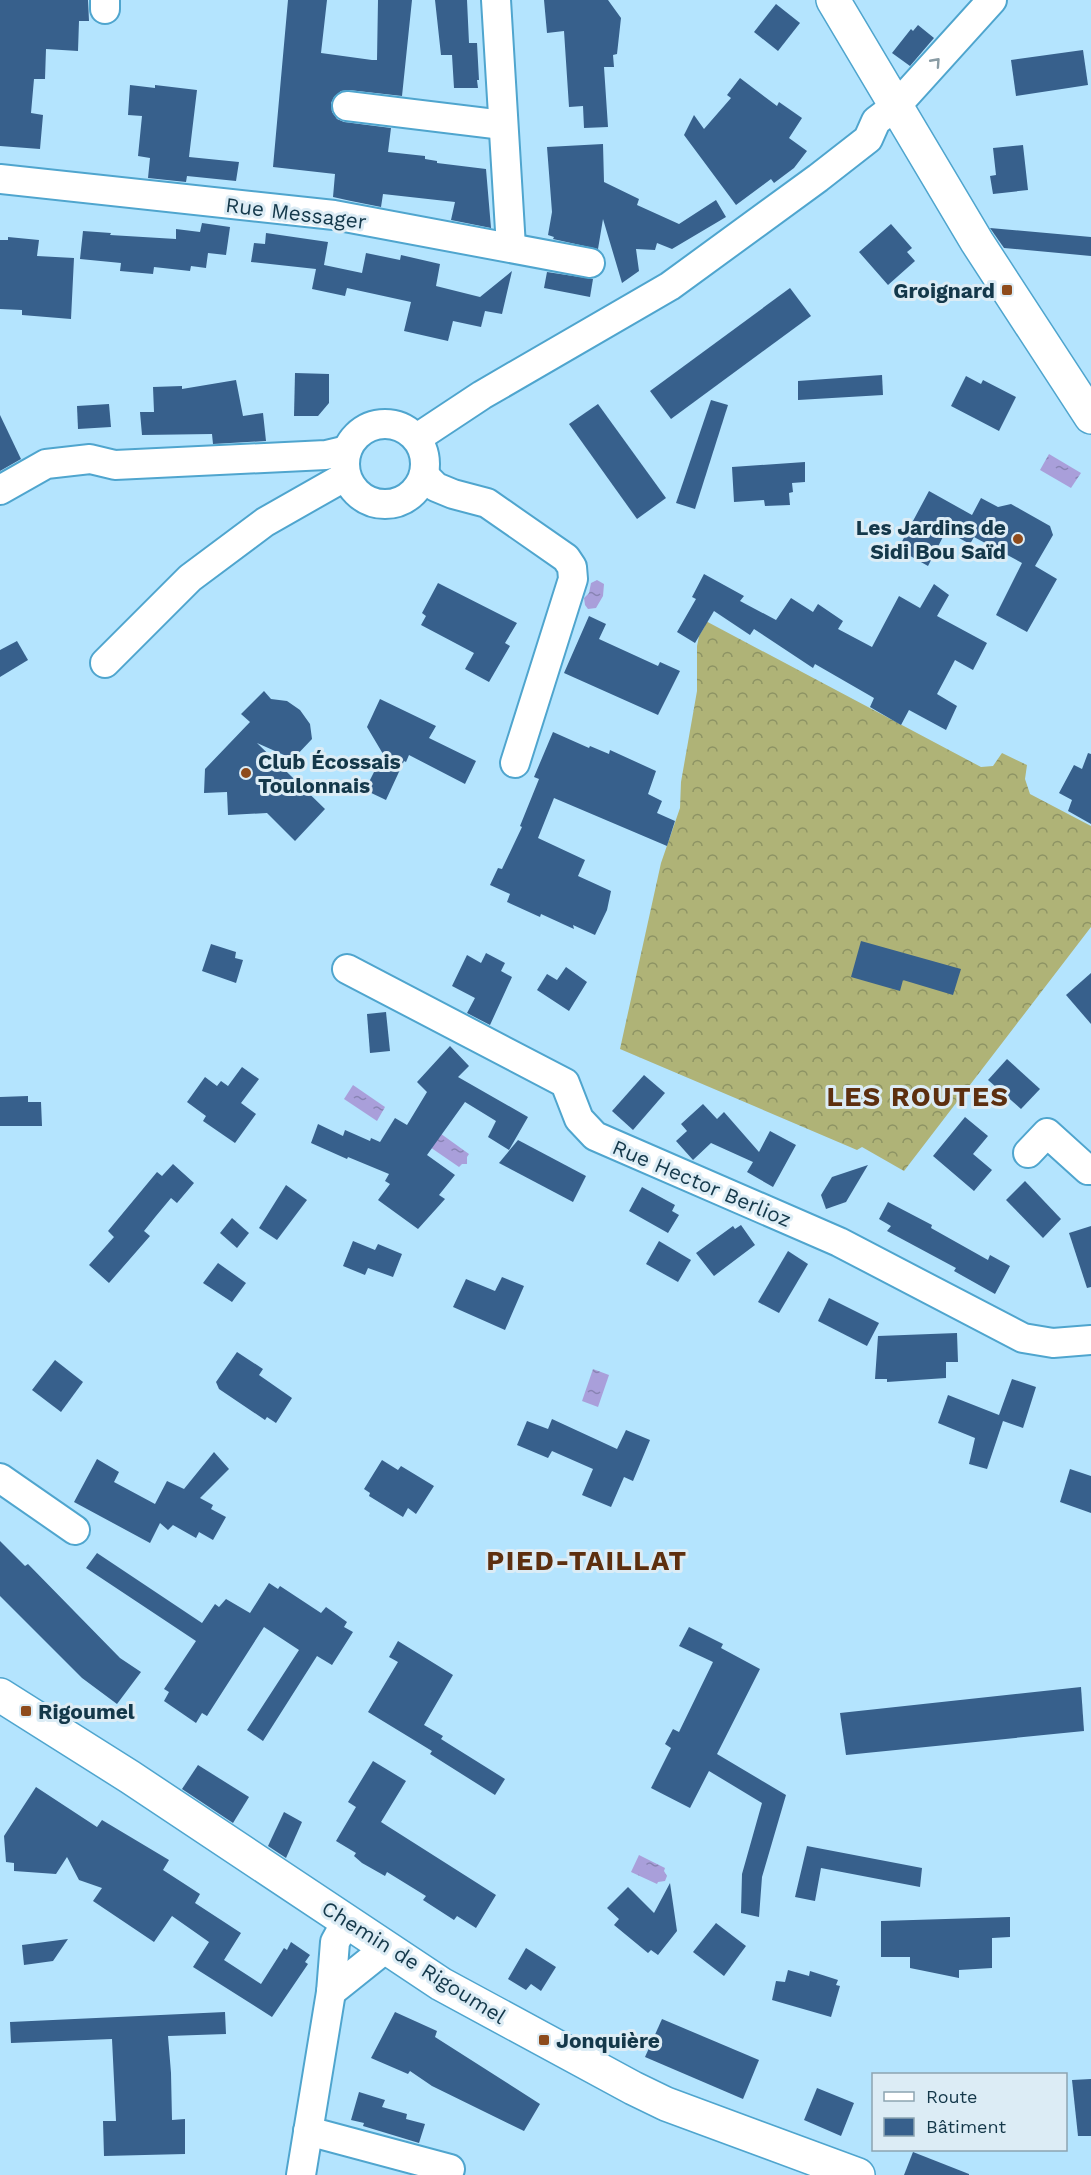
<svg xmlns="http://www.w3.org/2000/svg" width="1091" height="2175" font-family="'Work Sans',sans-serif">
<defs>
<pattern id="forest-crowns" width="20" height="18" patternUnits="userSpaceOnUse" patternTransform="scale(1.5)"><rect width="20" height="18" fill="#afb377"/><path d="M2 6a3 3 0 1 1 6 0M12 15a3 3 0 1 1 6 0" fill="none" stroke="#8d9364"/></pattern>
<pattern id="water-ripples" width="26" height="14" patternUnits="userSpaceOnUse" patternTransform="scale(1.5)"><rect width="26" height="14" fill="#a99fda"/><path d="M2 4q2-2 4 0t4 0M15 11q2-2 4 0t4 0" fill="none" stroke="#8883b3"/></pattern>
</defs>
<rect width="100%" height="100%" fill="#b4e4fe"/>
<!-- forest -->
<path fill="url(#forest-crowns)" d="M702 619 981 767 993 766 1002 753 1027 765 1025 779 1030 794 1091 826V927L904 1171 862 1147 857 1150 620 1049 661 863 680 808 681 782 697 691V646L699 636 705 626Z"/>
<!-- water -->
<g fill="url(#water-ripples)">
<path d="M1049 454 1081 473 1071 488 1040 470Z"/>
<path d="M597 580 604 584 603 596 596 608 588 609 585 605 584 598 589 593 591 583Z"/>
<path d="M353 1085 385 1107 377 1121 344 1099Z"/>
<path d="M437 1131 469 1154 467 1157V1164H462L459 1167 427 1145Z"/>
<path d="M593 1369 609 1375 598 1407 582 1401Z"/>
<path d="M639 1855 665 1868 664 1871 667 1876 665 1881 658 1882 657 1884 631 1872Z"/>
</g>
<!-- building -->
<g fill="#37608c">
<path d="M0 0H88L89 21H79L78 51 46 49 45 79H34L31 113 43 115 40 149 0 146Z"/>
<path d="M288 0H327L321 53 372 60H377L378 0H412L402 96 349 90 341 91 334 97 331 103 332 112 337 119 344 122 391 128 388 152 425 156V159L437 161V163L486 169 491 228 451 220 455 202 383 194 381 207 351 201 333 197 335 174 273 167Z"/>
<path d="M435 0H467L469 43H477L479 80H477L478 88H454L452 55H441Z"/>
<path d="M544 0H608L621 18 617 54 613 55 614 67H604L608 127 584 128 583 106 569 107 564 31 547 33Z"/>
<path d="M776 4 800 23 778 51 754 32Z"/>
<path d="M918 25 934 38 910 66 892 53 911 29 913 31Z"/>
<path d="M1083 50 1088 85 1016 96 1011 60Z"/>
<path d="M740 78 777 106 779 102 802 118 789 138 807 151 794 168 774 183 771 179 736 205 684 135 694 115 704 129 731 98 727 95Z"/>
<path d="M130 85 155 88V85L197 90 189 157 239 162 236 181 187 176 186 182 148 178 150 158 138 156 142 116 128 115Z"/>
<path d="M603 144 604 182 639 199 637 205 679 224 716 200 726 217 672 249 657 243 655 250 636 249 639 271 622 283 603 219 598 249 553 239 554 237 548 235 552 212 547 147Z"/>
<path d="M1023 145 1028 190 993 194 990 176 996 175 993 148Z"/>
<path d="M202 223 230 227 226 255 208 253 206 268 191 266 190 271 154 267 153 274 120 271 121 263 80 259 83 231 111 233 110 235 176 239V229L200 232Z"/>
<path d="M891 224 912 248 907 252 915 261 888 285 859 252Z"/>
<path d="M990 228 1091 237V256L1004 248Z"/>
<path d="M266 233 328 242 324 265 362 273 366 253 400 260 401 255 440 264 436 286 480 297 512 271 502 314 485 311 481 327 453 321 448 341 404 331 411 302 347 288 345 296 312 289 316 269 251 262 254 243 265 244Z"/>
<path d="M8 237 39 240 37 256 74 258 71 319 22 315V310L0 309V240H8Z"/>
<path d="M547 272 593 279 590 297 544 288Z"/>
<path d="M790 288 811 316 671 419 650 391Z"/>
<path d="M295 373 329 374V403L318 416H294Z"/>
<path d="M882 375 883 395 798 400V381Z"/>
<path d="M966 376 981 384 983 380 1016 397 999 431 951 406Z"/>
<path d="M236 380 243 416 263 413 266 441 213 444 212 434 142 435 140 412H154L153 387 182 386V389Z"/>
<path d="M711 400 728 405 695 509 676 503Z"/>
<path d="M109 404 111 427 78 429 77 406Z"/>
<path d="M598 404 666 498 637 519 569 424Z"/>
<path d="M0 415 21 459 0 471Z"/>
<path d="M805 462V482L792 483 793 492 789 493 790 505 765 506 764 500 734 502 732 467Z"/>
<path d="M929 491 972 515 981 498 998 507 1011 504 1050 526 1053 535 1035 566 1057 579 1027 632 996 615 1022 563 974 537 970 544 946 531 928 566 898 549Z"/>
<path d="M704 574 744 596 740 601 776 620 791 598 813 612 818 604 843 621 838 629 872 647 899 596 920 608 934 584 949 595 937 616 987 643 973 670 955 660 937 694 957 706 946 730 909 710 901 725 870 707 874 698 815 664 813 668 754 629 750 635 714 611 695 643 677 632 696 599 692 597Z"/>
<path d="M438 583 517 623 505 643 510 646 489 682 465 669 474 653 421 625 426 616 422 613Z"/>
<path d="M589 616 606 624 599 639 658 666 660 662 680 671 658 715 564 673Z"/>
<path d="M17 641 28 660 0 677V650Z"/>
<path d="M264 691 271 699 287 701 300 710 310 724 312 739 293 759 257 743 325 809 295 841 267 813 228 815 227 792 204 793 205 769 250 722 241 714Z"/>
<path d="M380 699 436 726 429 738 476 761 465 784 409 755 406 762 404 761 386 800 365 790 383 754 367 727Z"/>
<path d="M553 732 589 748 590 746 609 754 610 750 656 771 648 794 662 801 657 813 675 821 667 846 554 798 538 838 585 860 578 876 611 891 607 910 595 935 573 925 574 929 541 914 540 917 507 902 510 894 490 885 498 868 502 869 522 827 520 826 539 779 534 777Z"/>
<path d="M1088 753 1091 754V824L1068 811 1072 800 1059 793 1074 765 1082 769Z"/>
<path d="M861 941 961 969 953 995 903 980 900 991 851 977Z"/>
<path d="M211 944 236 952 235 958 243 960 236 983 202 971Z"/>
<path d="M486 953 505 963 501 971 512 977 490 1025 467 1013 475 998 452 986 467 955 481 963Z"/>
<path d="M566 967 587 982 569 1011 537 990 547 974 557 980Z"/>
<path d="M1091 973V1024L1066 995Z"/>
<path d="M386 1012 390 1051 370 1053 367 1014Z"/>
<path d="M450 1046 469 1066 458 1077 528 1117 509 1150 488 1137 496 1121 465 1102 427 1155 455 1175 439 1195 445 1199 418 1229 378 1200 390 1184 385 1181 389 1174 348 1157 347 1159 311 1143 318 1124 343 1136 345 1130 370 1141 371 1138 380 1142 395 1118 407 1125 427 1092 417 1082Z"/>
<path d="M1007 1059 1040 1089 1021 1109 988 1080Z"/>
<path d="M242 1067 259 1079 241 1103 256 1114 235 1143 203 1121 206 1116 187 1102 205 1077 217 1086 221 1081 228 1086Z"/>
<path d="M644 1075 665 1093 633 1130 612 1111Z"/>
<path d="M28 1096V1102H41L42 1126H0V1097Z"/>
<path d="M703 1104 717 1119 724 1112 759 1152 770 1131 796 1145 773 1187 747 1172 753 1162 711 1143 693 1160 676 1141 687 1131 681 1124Z"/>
<path d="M965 1117 988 1136 973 1154 992 1170 974 1191 933 1156Z"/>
<path d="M518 1140 586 1176 573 1202 499 1163Z"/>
<path d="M173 1164 194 1183 177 1203 171 1198 156 1216 144 1231 150 1236 109 1283 89 1265 114 1237 108 1231 157 1172 162 1176Z"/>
<path d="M868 1165 846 1202 826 1209 821 1195 832 1177Z"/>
<path d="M1025 1181 1061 1219 1043 1238 1006 1200Z"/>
<path d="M286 1185 307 1200 277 1240 259 1228Z"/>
<path d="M642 1187 675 1205 672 1211 679 1215 668 1233 629 1211Z"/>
<path d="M888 1202 932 1225 931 1228 988 1260 990 1255 1010 1266 995 1294 954 1271 956 1268 887 1231 891 1226 879 1219Z"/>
<path d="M232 1218 249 1233 237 1248 220 1233Z"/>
<path d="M741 1225 755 1245 714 1276 696 1253 733 1226 735 1229Z"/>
<path d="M1091 1226V1287L1087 1288 1069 1233Z"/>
<path d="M353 1241 375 1250 378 1244 402 1254 393 1277 368 1268 365 1275 343 1266Z"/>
<path d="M659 1241 691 1260 678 1282 646 1264Z"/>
<path d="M788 1251 808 1264 779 1313 758 1302Z"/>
<path d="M218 1263 246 1283 232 1302 203 1283Z"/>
<path d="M502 1277 524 1286 505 1330 453 1307 466 1279 495 1291Z"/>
<path d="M829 1298 879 1323 867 1346 818 1321Z"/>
<path d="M957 1333 958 1362H946V1378L887 1382V1379H875L878 1336Z"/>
<path d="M237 1352 263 1369 259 1375 292 1398 276 1423 267 1417 265 1420 219 1389 216 1382Z"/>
<path d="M55 1360 83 1382 61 1412 32 1390Z"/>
<path d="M1012 1379 1036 1387 1023 1428 1003 1421 987 1469 969 1464 975 1438 938 1423 948 1395 999 1415Z"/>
<path d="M552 1419 617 1449 626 1430 650 1440 633 1481 624 1477 611 1507 582 1495 593 1469 552 1451 548 1458 517 1445 527 1421 548 1429Z"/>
<path d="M214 1452 229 1469 200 1498 213 1505 211 1509 226 1517 213 1540 199 1532 196 1538 173 1525 168 1530 160 1523 150 1543 74 1502 97 1459 119 1472 114 1482 155 1504 167 1481 184 1489Z"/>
<path d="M382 1460 398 1470 401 1466 434 1486 416 1514 408 1508 403 1517 369 1496 370 1493 364 1489Z"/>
<path d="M1070 1469 1091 1476V1513L1060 1502Z"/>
<path d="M0 1541 25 1566 28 1564 120 1658 141 1672 117 1704 82 1678 0 1596Z"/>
<path d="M97 1553 202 1623 215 1604 219 1607 226 1599 250 1613 269 1583 278 1589 280 1586 321 1613 326 1607 347 1622 344 1627 353 1632 332 1665 317 1656 263 1741 247 1730 299 1650 264 1627 207 1716 202 1713 196 1723 164 1701 169 1692 164 1689 196 1641 86 1568Z"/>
<path d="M689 1627 723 1644 721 1648 760 1669 717 1754 786 1795 762 1877 759 1917 741 1913 742 1874 762 1803 709 1771 690 1808 651 1788 671 1748 665 1744 673 1729 679 1732 713 1662 679 1646Z"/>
<path d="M398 1641 453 1675 424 1725 443 1736 441 1739 505 1779 495 1795 430 1754 432 1751 368 1712 398 1662 389 1657Z"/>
<path d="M1081 1687 1084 1731 846 1755 840 1713Z"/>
<path d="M373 1761 406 1781 381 1822 496 1895 476 1928 457 1916 454 1920 423 1900 426 1896 387 1872 385 1876 362 1863 354 1856 356 1853 336 1841 356 1807 348 1802Z"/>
<path d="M198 1765 249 1797 233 1823 182 1789Z"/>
<path d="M36 1787 97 1827 102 1820 169 1860 163 1870 200 1894 195 1903 241 1933 224 1960 261 1984 284 1948 287 1950 291 1942 310 1955 305 1962 308 1964 272 2017 193 1967 209 1942 172 1916 154 1942 93 1901 102 1888 79 1880 67 1857 56 1874 14 1871V1863L6 1862 4 1836Z"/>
<path d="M284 1812 302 1822 286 1858 268 1846Z"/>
<path d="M807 1846 922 1868 920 1887 821 1868 815 1901 795 1897Z"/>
<path d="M670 1883 677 1931 658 1955 651 1950 648 1953 614 1925 619 1919 607 1908 628 1887 654 1913Z"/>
<path d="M1010 1917V1937L992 1938V1968L959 1970V1978L910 1968V1957H881V1921Z"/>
<path d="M716 1923 746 1946 724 1976 693 1952Z"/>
<path d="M68 1939 53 1961 24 1965 22 1945Z"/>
<path d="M526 1948 556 1967 541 1991 531 1984 526 1990 508 1979Z"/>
<path d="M788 1970 809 1976 810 1971 838 1980 836 1985 840 1986 831 2017 772 2000 776 1981 785 1982Z"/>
<path d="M225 2012 226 2034 168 2036 171 2073 172 2120 185 2119V2154L104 2156 103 2121H116L112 2039 11 2043 10 2022Z"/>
<path d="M395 2012 437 2031 435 2037 540 2104 524 2131 432 2086 410 2071 408 2074 371 2058Z"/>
<path d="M662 2019 759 2060 743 2099 645 2057Z"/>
<path d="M1091 2079V2136H1078L1072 2080Z"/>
<path d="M817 2088 854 2103 841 2136 804 2120Z"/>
<path d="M359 2092 385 2100 382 2107 407 2114 406 2119 425 2124 419 2143 363 2126 364 2123 351 2120Z"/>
<path d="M913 2152 969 2174V2175H904Z"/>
</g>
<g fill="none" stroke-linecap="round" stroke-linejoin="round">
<defs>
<g id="street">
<path d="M496 0 511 247"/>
<path d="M105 9V0"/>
<path d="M347 106 503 125"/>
<path d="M0 179 334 215 590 263"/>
<circle cx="385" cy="464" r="40"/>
<path d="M417 438 482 395 670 286 818 178 868 139 876 121 897 105 992 0"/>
<path d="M424 475 436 487 453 494 487 503 566 558 572 567 573 579 515 763"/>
<path d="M0 490 46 464 90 459 115 465 326 455 347 450"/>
<path d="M105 663 190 578 265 522 346 476"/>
<path d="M347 969 565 1083 579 1119 595 1136 839 1242 1023 1338 1053 1343 1091 1340"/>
<path d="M1028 1153 1047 1133 1088 1170H1091"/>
<path d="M0 1478 75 1530"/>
<path d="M331 1992 376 1956 382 1946"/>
<path d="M308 2131 450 2169"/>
<path d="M301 2175 331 1992 335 1942 346 1922"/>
</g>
<g id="secondary">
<path d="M833 0 977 242 1091 417"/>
<path d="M0 1695 130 1777 441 1984 633 2088 666 2104 858 2175"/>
</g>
</defs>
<!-- street casing -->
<use href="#street" stroke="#4fa5ce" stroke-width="32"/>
<!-- secondary casing -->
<use href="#secondary" stroke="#4fa5ce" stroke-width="36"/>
<!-- street -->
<use href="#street" stroke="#fff" stroke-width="28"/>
<!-- secondary -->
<use href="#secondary" stroke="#fff" stroke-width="33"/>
</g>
<!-- one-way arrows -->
<defs><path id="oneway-chevron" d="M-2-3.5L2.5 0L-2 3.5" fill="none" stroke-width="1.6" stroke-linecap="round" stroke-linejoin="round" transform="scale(1.5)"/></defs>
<use stroke="#8a9ca4" href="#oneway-chevron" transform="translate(936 62) rotate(-48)"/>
<!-- markers -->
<g fill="#8e4b1c" stroke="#dcecf5" stroke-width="2">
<rect x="1001" y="284" width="12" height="12" rx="3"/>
<circle cx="1018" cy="539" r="6"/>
<circle cx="246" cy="773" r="6"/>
<rect x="20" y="1705" width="12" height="12" rx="3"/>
<rect x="538" y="2034" width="12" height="12" rx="3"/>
</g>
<g text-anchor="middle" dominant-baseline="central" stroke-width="6" stroke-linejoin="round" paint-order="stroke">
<!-- street labels -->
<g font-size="21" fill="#14384a" stroke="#dcecf5">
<text transform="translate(296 213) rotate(7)">Rue Messager</text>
<text transform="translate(702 1183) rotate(23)">Rue Hector Berlioz</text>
<text transform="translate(414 1962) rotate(32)">Chemin de Rigoumel</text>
</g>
<!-- poi labels -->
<g font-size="21" font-weight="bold" fill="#14384a" stroke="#dcecf5" text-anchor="start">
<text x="995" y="290" text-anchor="end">Groignard</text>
<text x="1006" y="527" text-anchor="end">Les Jardins de<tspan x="1006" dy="24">Sidi Bou Saïd</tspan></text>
<text x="258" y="761">Club Écossais<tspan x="258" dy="24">Toulonnais</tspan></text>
<text x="38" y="1711">Rigoumel</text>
<text x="556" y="2040">Jonquière</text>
</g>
<!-- district labels -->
<g font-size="27" font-weight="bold" letter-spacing="1.5" fill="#5d2f0f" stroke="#dcecf5">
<text x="918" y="1097">LES ROUTES</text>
<text x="587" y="1561">PIED-TAILLAT</text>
</g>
</g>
<!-- legend -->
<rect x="872" y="2073" width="195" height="78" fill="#dcecf5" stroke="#8ca4b1" stroke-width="1.5"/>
<rect x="884" y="2092" width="30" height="9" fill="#ffffff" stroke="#8ca4b1" stroke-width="1.5"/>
<text x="926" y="2103" font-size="18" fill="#14384a">Route</text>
<rect x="884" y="2118" width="30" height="18" fill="#37608c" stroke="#8ca4b1" stroke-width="1.5"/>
<text x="926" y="2133" font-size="18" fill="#14384a">Bâtiment</text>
</svg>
